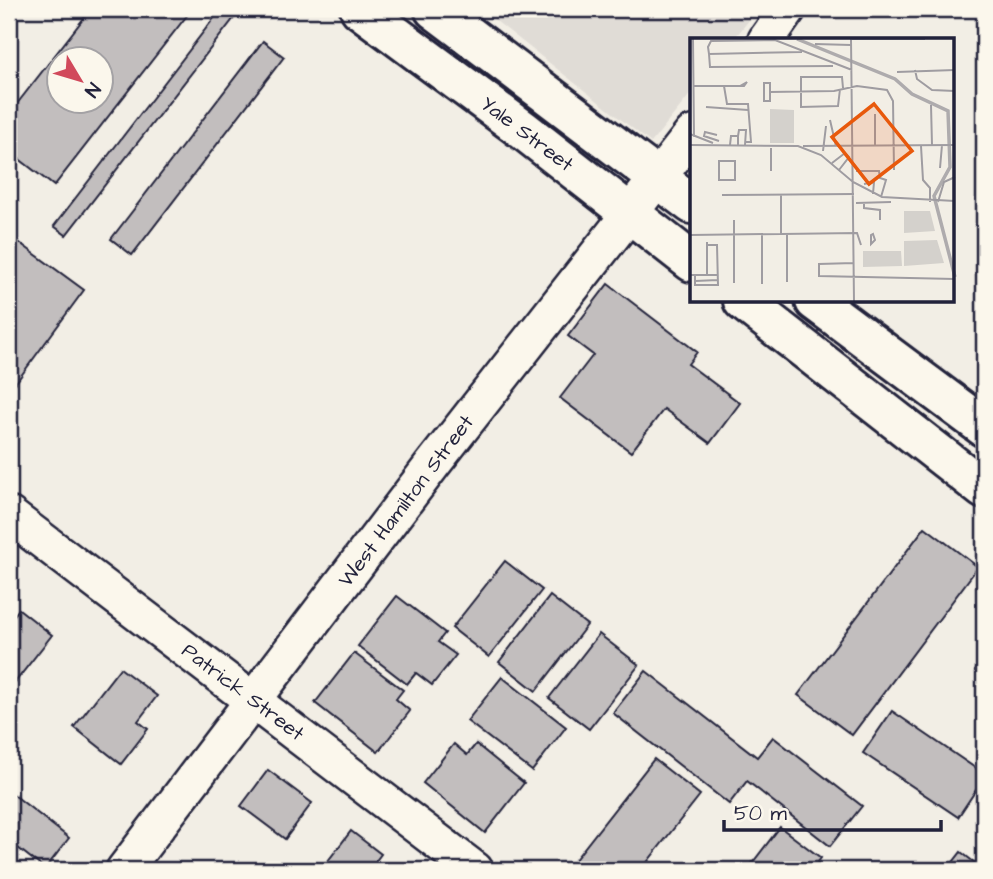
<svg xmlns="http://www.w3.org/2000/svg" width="993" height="879" font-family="'Architects Daughter',sans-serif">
<rect width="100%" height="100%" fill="#f2eee5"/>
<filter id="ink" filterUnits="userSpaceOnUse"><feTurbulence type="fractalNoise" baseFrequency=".0143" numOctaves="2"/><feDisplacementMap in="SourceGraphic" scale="14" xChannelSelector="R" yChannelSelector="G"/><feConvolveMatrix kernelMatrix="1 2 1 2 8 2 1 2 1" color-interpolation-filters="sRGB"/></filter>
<g filter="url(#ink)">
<!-- built -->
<path fill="#e0dcd6" d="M481 9H758L733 40H692V92L651 143Z"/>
<!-- building -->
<g fill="#c2bebe" stroke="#22223b" stroke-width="2" fill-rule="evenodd">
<path d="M91 9H192L54 186 9 151V114ZM60 60H102V102H60Z"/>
<path d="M221 9H241L66 235 54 226Z"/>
<path d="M263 41 284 57 132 255 111 239Z"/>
<path d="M9 235 84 290 9 392Z"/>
<path d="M608 284 697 352 688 364 740 403 710 443 664 409 631 452 560 398 593 355 568 336Z"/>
<path d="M925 527 978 567 852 735 798 695Z"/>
<path d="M505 561 542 590 489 657 452 628Z"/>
<path d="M397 596 445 633 438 642 456 655 432 685 416 673 407 684 358 646Z"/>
<path d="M550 596 587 625 536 691 499 662Z"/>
<path d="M19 609 52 635 9 690V622Z"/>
<path d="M599 634 639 665 589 729 549 698Z"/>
<path d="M354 653 403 690 396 699 410 711 378 752 315 703Z"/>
<path d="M984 660V678L975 671Z"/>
<path d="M120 668 157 696 138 721 148 729 121 764 74 727Z"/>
<path d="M646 671 757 757 773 737 862 806 830 846 747 781 729 804 613 713Z"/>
<path d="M502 677 566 727 532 771 467 721Z"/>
<path d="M892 711 984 774V778L958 817 863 753Z"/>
<path d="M454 744 467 755 476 744 524 783 485 833 423 783Z"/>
<path d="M654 759 700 795 641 870H587L574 861Z"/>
<path d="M268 770 312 803 285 839 241 806Z"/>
<path d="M9 791 69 838 45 869 9 841Z"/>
<path d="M780 827 821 858 812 870H747Z"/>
<path d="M351 831 381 854 369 870H321Z"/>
<path d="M961 852 984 870H947Z"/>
</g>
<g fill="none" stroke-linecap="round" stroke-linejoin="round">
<defs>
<g id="minor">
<path d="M766 40 788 9"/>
<path d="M9 515 475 870"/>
<path d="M124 870 433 464 692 134"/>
</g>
<g id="secondary">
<path d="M360 9 522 129 692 262"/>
<path d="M434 9 692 204"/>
<path d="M743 301 984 489"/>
<path d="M815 301 984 427"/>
</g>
</defs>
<!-- minor casing -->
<use href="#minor" stroke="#22223b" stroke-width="40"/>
<!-- secondary casing -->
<use href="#secondary" stroke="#22223b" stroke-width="44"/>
<!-- minor -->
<use href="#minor" stroke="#fbf7ec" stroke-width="35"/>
<!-- secondary -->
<use href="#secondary" stroke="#fbf7ec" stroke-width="38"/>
</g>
</g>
<g text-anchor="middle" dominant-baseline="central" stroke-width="5" stroke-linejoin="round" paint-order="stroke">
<!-- street labels -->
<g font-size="21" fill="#22223b" stroke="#fbf7ec">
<text transform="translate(527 134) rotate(37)">Yale Street</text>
<text transform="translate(406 501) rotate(-53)">West Hamilton Street</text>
<text transform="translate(243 692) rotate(37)">Patrick Street</text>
</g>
</g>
<!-- overview -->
<g transform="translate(690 38)">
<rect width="264" height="264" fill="#f2eee5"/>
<path d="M80 71 104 72V105H80ZM214 173H240L245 193 214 195ZM247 202 254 225 214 228V203ZM173 213H211L212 228 173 229Z" fill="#d4d1cc"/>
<path fill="none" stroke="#aeabad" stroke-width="3.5" d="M107 1 205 41 222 56 258 73 260 129 244 158 265 239"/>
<path fill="none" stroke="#9f9ca1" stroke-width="2" d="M3 1 4 99M161 1H235M161 1 164 264M125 6 161 7M112 14 19 16 18 9 21 3 85 2 162 32M19 16 20 29 143 28M225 32 227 41 242 52 265 53M207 34 265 32M74 45H80V63H74ZM4 48H54L57 44 50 48M34 48 37 66H58L61 104H55M150 51 148 68 111 69V39H152L153 50M80 54 144 53 167 48 197 52 203 63 204 132M241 67 242 107M16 69 58 72M140 82 146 108M0 96 23 105M27 97 15 94 14 98 29 103M48 98 49 92H56L55 107M0 107 108 108 131 117 163 144 192 159 265 163M40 107 41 98H48V107M113 108 265 107M185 108V76M231 108 233 142 240 150V164M81 110V133M133 113 136 88M29 123H45V142H29ZM142 125 155 115 159 119 149 132M250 130 252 107M166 133H189L190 140 196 142 191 159M174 146 184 144 183 156M32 157 164 156M91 157V196M248 164 254 144 265 139M166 165 201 164M174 165V170L190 172V182M44 182V245M97 196V244M183 196 185 202 181 206V197ZM0 197 167 195 171 207M72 197V246M17 204V237M164 225 129 226V238L265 241M0 237H28M5 237V247H28L27 207H17M5 243 28 242M189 264H260"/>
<path fill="#e8590c" fill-opacity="0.15" stroke="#e8590c" stroke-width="3.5" d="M184 66 222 113 179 146 142 99Z"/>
<rect width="264" height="264" fill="none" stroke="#22223b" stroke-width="3.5"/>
</g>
<!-- margin -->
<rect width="993" height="879" fill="none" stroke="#fbf7ec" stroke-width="35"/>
<rect x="18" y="18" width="958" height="844" fill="none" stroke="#22223b" stroke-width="2.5" filter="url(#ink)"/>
<!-- north arrow -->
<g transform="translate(80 80) rotate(128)"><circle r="33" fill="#fbf7ec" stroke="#a4a2a5" stroke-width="2"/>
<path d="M0-5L12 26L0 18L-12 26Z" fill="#d1495b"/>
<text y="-10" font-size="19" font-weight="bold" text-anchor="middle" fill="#22223b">N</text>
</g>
<!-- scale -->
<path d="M724 820v10h217v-10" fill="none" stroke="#22223b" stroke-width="3.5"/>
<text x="734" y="820" font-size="21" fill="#22223b" stroke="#fbf7ec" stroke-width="5" paint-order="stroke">50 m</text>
</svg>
